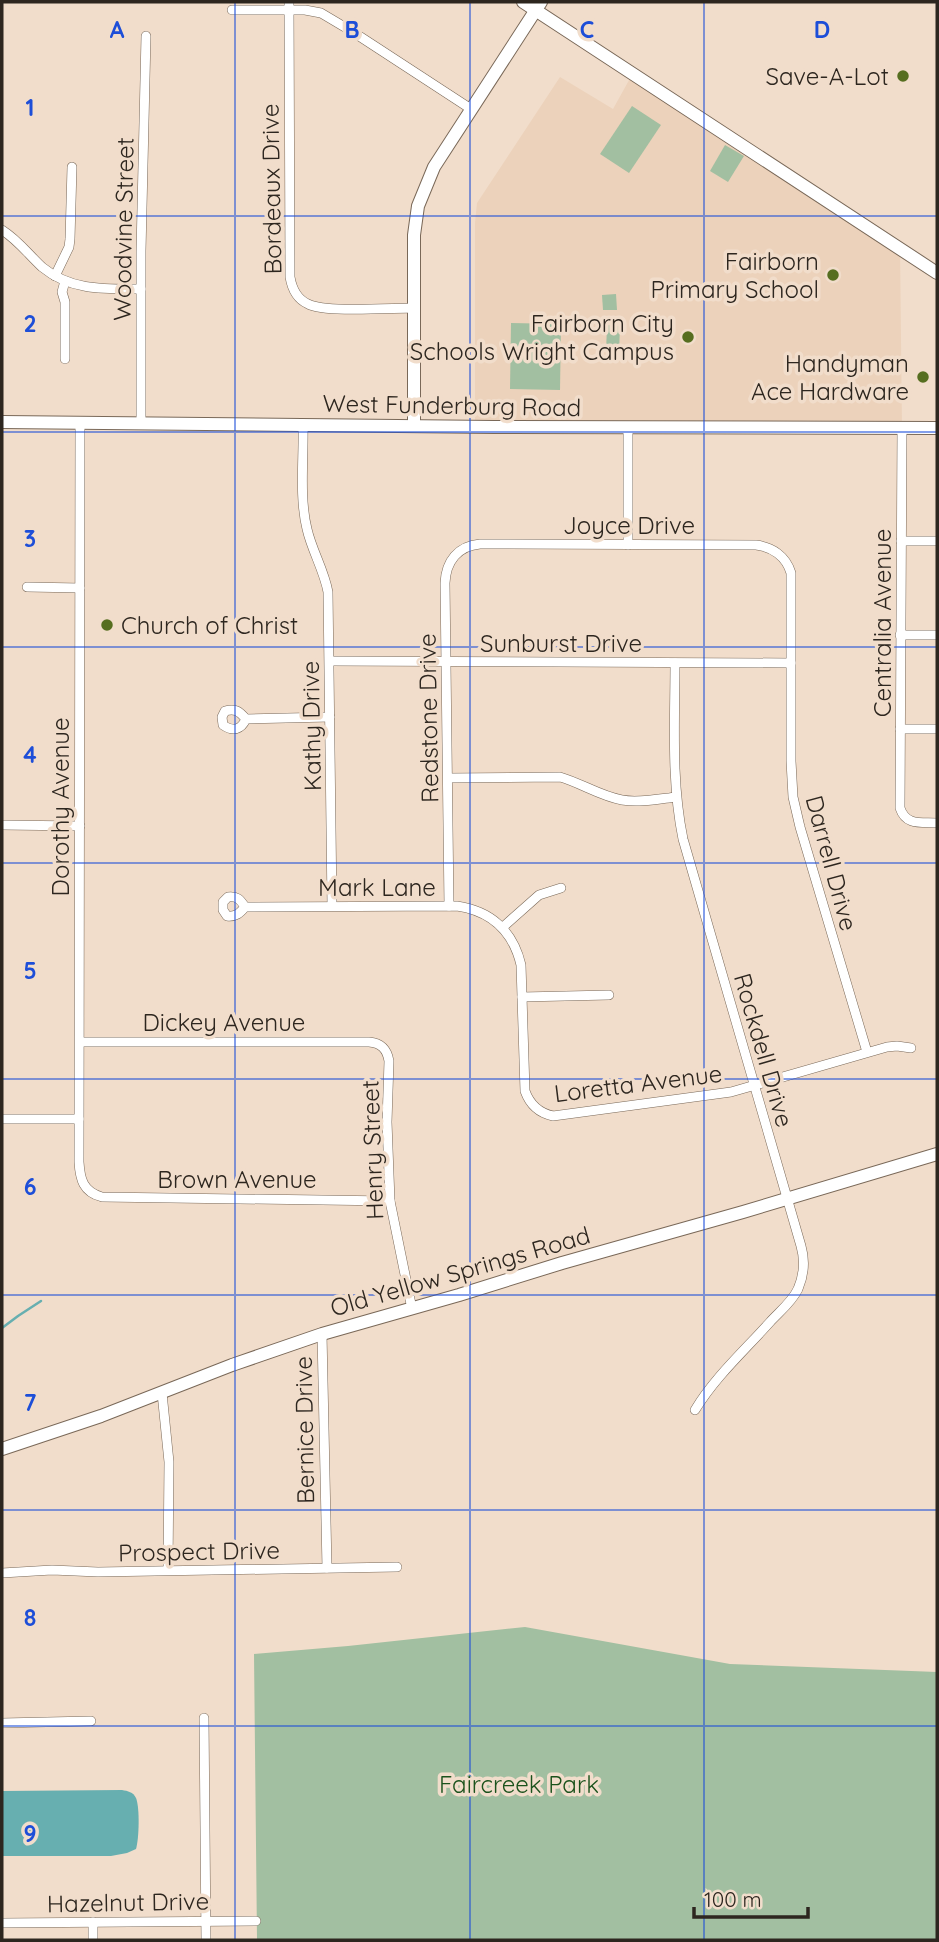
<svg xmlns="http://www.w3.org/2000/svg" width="939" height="1942" font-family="Quicksand,sans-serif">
<rect width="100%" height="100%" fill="#f1ddcb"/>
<!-- built -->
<path fill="#ecd2bb" d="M633 73 900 248 902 428 475 427V223L477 203 560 77 613 109Z"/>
<!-- green -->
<g fill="#a2bfa1">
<path d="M632 106 661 125 629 173 600 154Z"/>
<path d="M725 145 744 156 728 182 710 171Z"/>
<path d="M616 294 617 310H603L602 295Z"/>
<path d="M511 323 561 324 560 390 510 389Z"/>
<path d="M607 325 620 326 619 353H606Z"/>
<path d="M525 1627 730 1664 937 1672V1940H257L254 1654 348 1646Z"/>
</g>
<!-- water -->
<path fill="#67afb0" d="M122 1790C128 1791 133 1792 136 1798 140 1808 139 1839 136 1849L127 1853 111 1856H2V1791Z"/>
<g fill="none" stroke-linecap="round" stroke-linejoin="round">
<!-- stream -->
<path stroke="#67afb0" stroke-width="2.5" d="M2 1328 18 1316 41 1301"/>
<defs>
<g id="street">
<path d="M289 2 290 277C292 289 297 299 308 304 325 313 391 308 414 308"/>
<path d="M232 10H305L321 13 353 32 471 109"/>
<path d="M2 230C18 240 28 254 42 267 71 291 105 289 141 289"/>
<path d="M55 276 69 247 70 239 72 167"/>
<path d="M65 281 62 292 65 302V359"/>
<path d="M80 422 79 1162C80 1179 83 1192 102 1197L390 1201"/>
<path d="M141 423V251L146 36"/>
<path d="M303 424C304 457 299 497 307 529 312 551 324 570 328 592L332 906"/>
<path d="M902 428 900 808C906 826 921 822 937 823"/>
<path d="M901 541H937"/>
<path d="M628 545V427"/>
<path d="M27 587 80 588"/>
<path d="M900 635H937"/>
<path d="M330 661 791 663"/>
<path d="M675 663C675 721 671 781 683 839L801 1246C805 1260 804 1275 798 1289 792 1302 779 1312 770 1322 744 1351 715 1377 695 1410"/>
<path d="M246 719C241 730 233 732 223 725L222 717 225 711C235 708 239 711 246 719L330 717"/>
<path d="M900 729H937"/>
<path d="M448 778 560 777C581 783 600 796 622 800 639 803 659 799 676 797"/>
<path d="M2 825 80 826"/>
<path d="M449 906 445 583C446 561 458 546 480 544L756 545C772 547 786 556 791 573V761L793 797 800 827 867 1052"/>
<path d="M245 907C240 913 236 917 227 916L223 910V902L228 897C237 896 240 899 245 907L457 906C491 911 513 931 521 965L525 1091C530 1105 539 1113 553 1116L731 1092 887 1047 897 1046 911 1048"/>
<path d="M503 927 539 895 561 888"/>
<path d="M522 997 609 995"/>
<path d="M80 1042H369C381 1043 387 1049 389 1061L387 1122 390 1201 412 1309"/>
<path d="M2 1119H79"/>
<path d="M322 1334 327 1568"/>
<path d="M162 1393 169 1462 168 1570"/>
<path d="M2 1573 52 1570 98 1572 397 1567"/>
<path d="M204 1718 206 1940"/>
<path d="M2 1723 91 1721"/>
<path d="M93 1922V1940"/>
<path d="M2 1923 256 1921"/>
</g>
<g id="secondary">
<path d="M523 2 937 273"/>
<path d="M2 422 494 427 937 428"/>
<path d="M414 426V235L418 206 434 167 541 2"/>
<path d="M2 1449 101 1416 232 1365 322 1334 459 1295 562 1263 743 1212 937 1154"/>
</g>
</defs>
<!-- street casing -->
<use href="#street" stroke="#796858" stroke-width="10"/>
<!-- secondary casing -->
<use href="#secondary" stroke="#796858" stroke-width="14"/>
<!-- street -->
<use href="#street" stroke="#fff" stroke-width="9"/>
<!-- secondary -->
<use href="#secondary" stroke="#fff" stroke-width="12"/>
</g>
<!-- grid -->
<path fill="none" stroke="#1d4ed8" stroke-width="2" stroke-opacity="0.55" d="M235 2V1940M470 2V1940M704 2V1940M2 216H937M2 432H937M2 647H937M2 863H937M2 1079H937M2 1295H937M2 1510H937M2 1726H937"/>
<!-- markers -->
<g fill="#566e20" stroke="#f1ddcb" stroke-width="2.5">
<circle cx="903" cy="76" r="7"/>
<circle cx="833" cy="275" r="7"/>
<circle cx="688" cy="337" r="7"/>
<circle cx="923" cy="377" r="7"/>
<circle cx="107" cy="625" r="7"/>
</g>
<g text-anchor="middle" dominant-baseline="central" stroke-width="7" stroke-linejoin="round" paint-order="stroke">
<!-- poi labels -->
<g font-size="24" fill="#2d261f" stroke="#f1ddcb" text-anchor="end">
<text x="889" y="76">Save-A-Lot</text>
<text x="819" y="261">Fairborn<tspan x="819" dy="28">Primary School</tspan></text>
<text x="674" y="323">Fairborn City<tspan x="674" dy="28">Schools Wright Campus</tspan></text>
<text x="909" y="363">Handyman<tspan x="909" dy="28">Ace Hardware</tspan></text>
<text x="121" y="625" text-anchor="start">Church of Christ</text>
</g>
<!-- street labels -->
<g font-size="24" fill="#2d261f" stroke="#f1ddcb">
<text transform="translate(271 189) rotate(-91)">Bordeaux Drive</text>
<text transform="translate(123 229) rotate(-89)">Woodvine Street</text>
<text transform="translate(452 405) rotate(1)">West Funderburg Road</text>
<text x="629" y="525">Joyce Drive</text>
<text transform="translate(882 623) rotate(-90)">Centralia Avenue</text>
<text x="561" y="643">Sunburst Drive</text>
<text transform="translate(428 718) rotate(-91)">Redstone Drive</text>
<text transform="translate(311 726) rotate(-91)">Kathy Drive</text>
<text transform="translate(60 807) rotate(-90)">Dorothy Avenue</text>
<text transform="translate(832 863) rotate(75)">Darrell Drive</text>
<text x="377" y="887">Mark Lane</text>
<text x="224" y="1022">Dickey Avenue</text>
<text transform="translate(764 1050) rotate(74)">Rockdell Drive</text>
<text transform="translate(638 1083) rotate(-7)">Loretta Avenue</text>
<text transform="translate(372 1150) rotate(-92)">Henry Street</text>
<text x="237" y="1179">Brown Avenue</text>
<text transform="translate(460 1271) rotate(-16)">Old Yellow Springs Road</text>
<text transform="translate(304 1430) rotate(-91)">Bernice Drive</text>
<text transform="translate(199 1551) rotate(-1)">Prospect Drive</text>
<text transform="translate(128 1902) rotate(-1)">Hazelnut Drive</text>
</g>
<!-- park labels -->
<g font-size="24" fill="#1b521c" stroke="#f1ddcb">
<text x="519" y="1784">Faircreek Park</text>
</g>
</g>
<g font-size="23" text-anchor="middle" font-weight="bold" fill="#1d4ed8" stroke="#f1ddcb" stroke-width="7" stroke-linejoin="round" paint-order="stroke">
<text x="117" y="38">A</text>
<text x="352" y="38">B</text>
<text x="587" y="38">C</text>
<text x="822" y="38">D</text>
<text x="30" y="116">1</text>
<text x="30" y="332">2</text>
<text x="30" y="547">3</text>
<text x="30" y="763">4</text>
<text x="30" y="979">5</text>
<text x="30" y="1195">6</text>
<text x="30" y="1411">7</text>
<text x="30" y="1626">8</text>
<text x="30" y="1842">9</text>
</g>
<!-- border -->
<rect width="939" height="1942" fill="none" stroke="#2d261f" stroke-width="7"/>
<!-- scale -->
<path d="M694 1907v10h114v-10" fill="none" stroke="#2d261f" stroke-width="3.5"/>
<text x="704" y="1907" font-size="21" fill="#2d261f" stroke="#f1ddcb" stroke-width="5" paint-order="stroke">100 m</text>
</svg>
